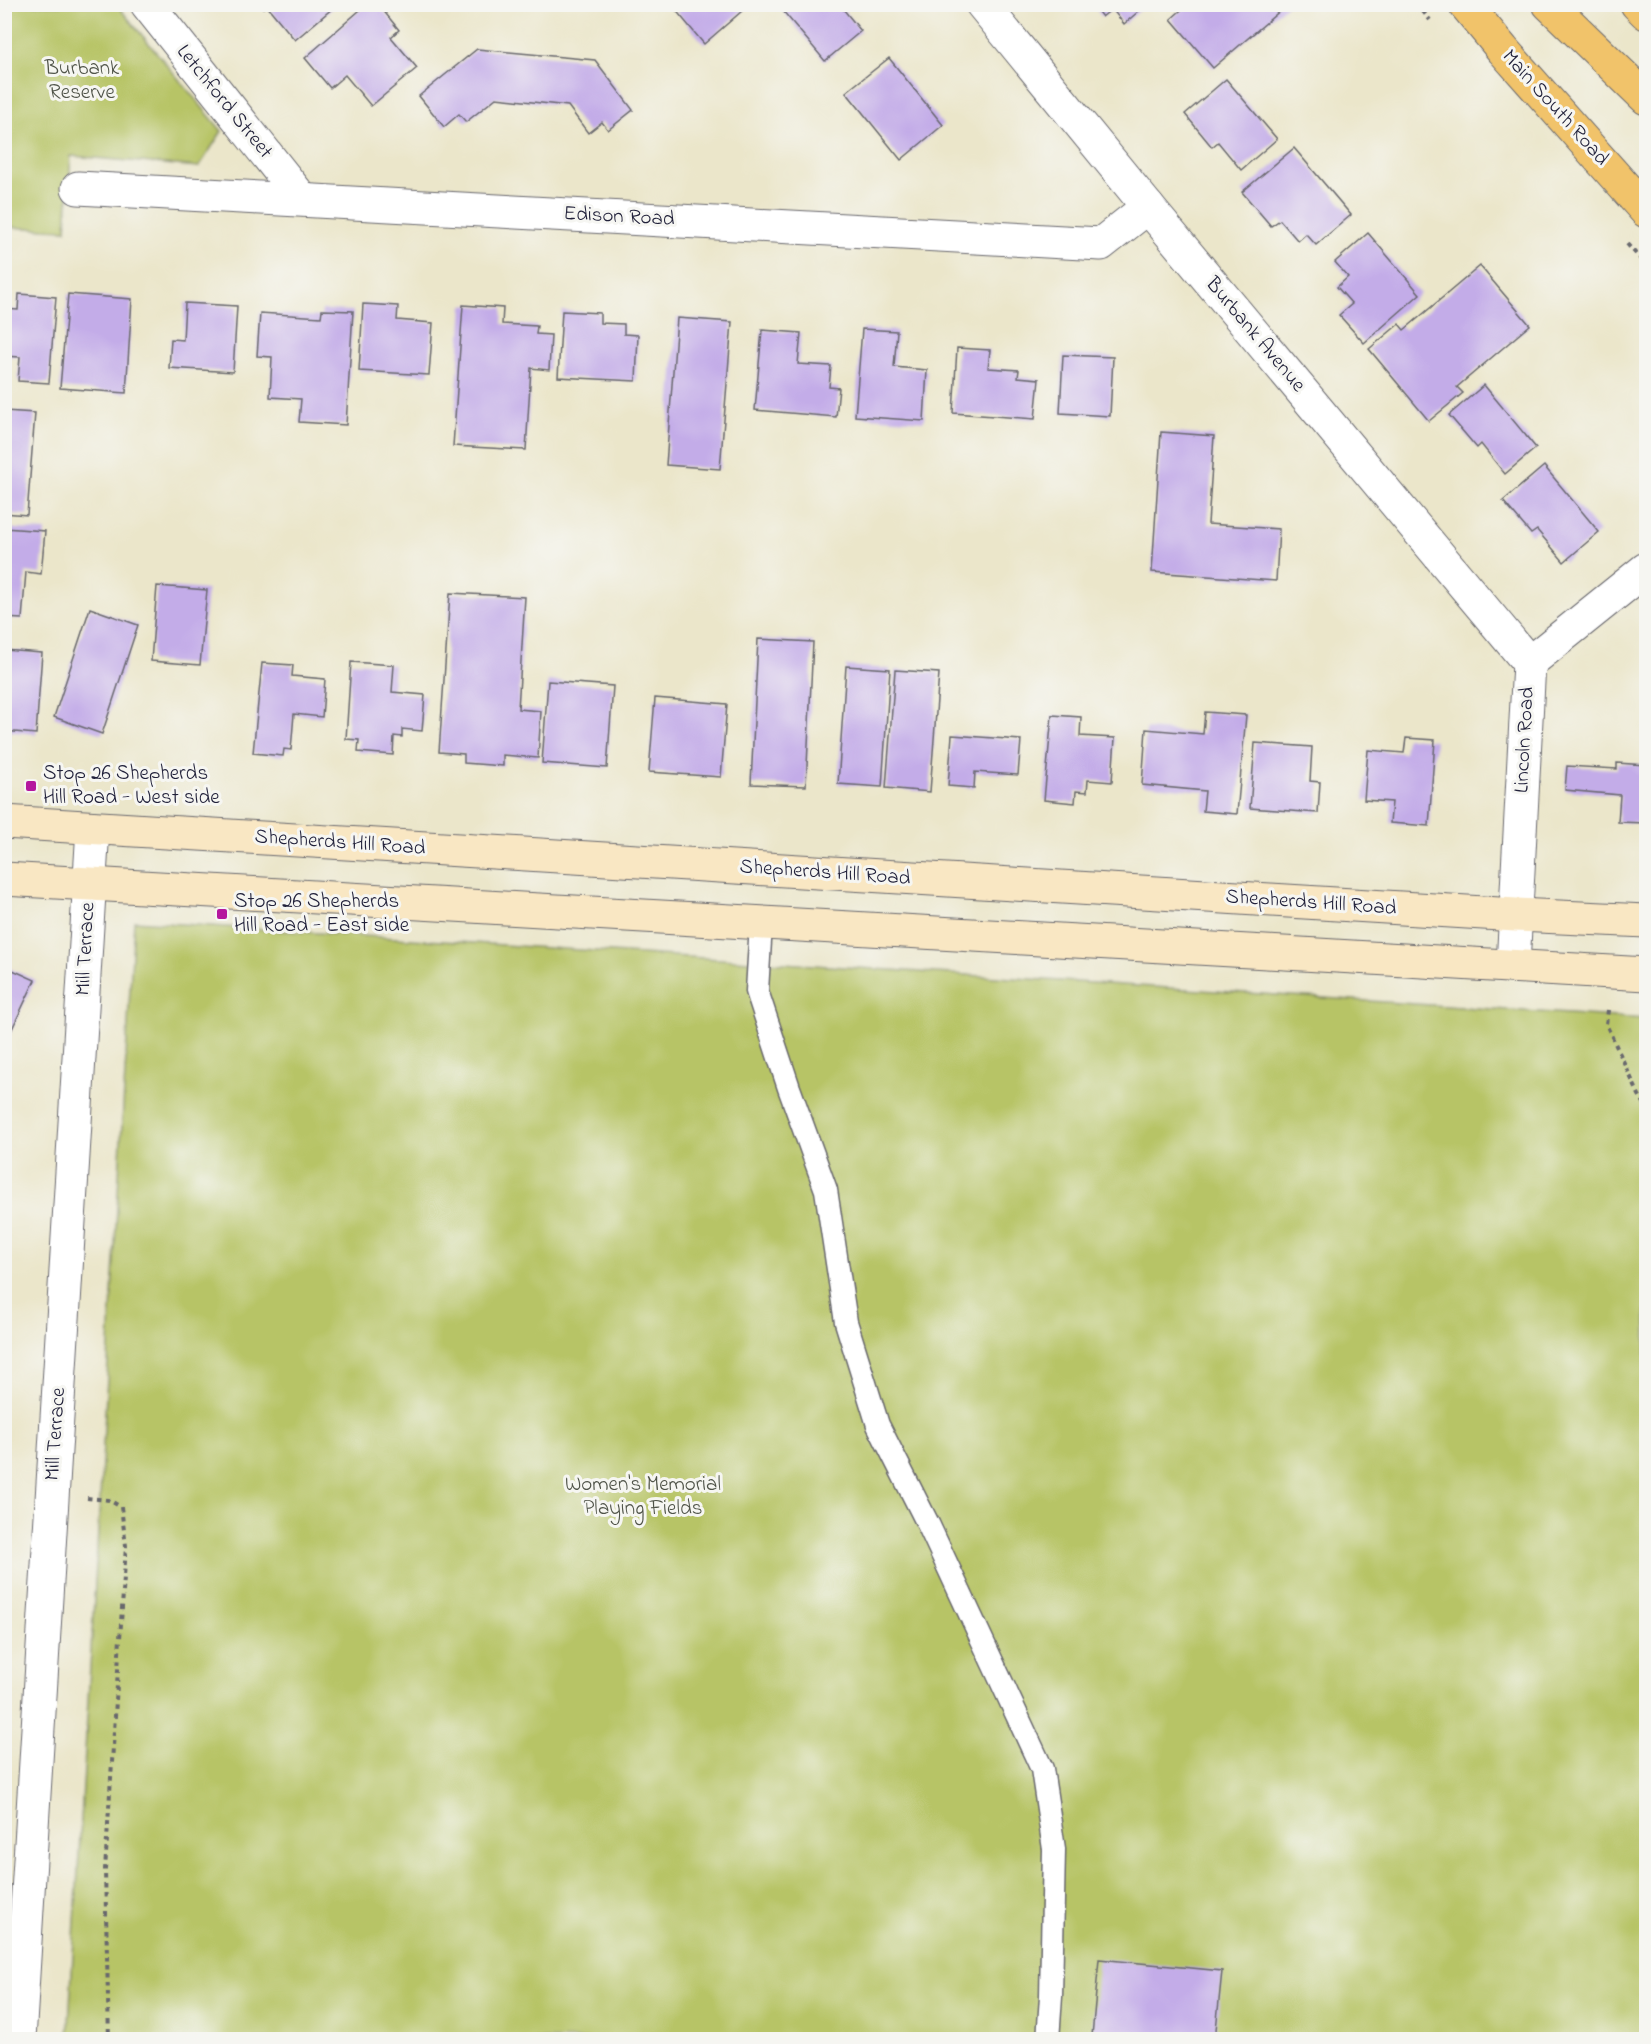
<svg xmlns="http://www.w3.org/2000/svg" width="1651" height="2044" font-family="'Indie Flower',sans-serif">
<rect width="100%" height="100%" fill="#f6f6f2"/>
<filter id="ink" filterUnits="userSpaceOnUse"><feTurbulence type="fractalNoise" baseFrequency=".0167" numOctaves="2"/><feDisplacementMap in="SourceGraphic" scale="12" xChannelSelector="R" yChannelSelector="G"/><feConvolveMatrix kernelMatrix="1 2 1 2 8 2 1 2 1" color-interpolation-filters="sRGB"/></filter>
<filter id="wash" filterUnits="userSpaceOnUse"><feTurbulence type="fractalNoise" baseFrequency=".008" numOctaves="4" result="noise"/><feDisplacementMap in="SourceGraphic" scale="24" xChannelSelector="R" yChannelSelector="G"/><feGaussianBlur stdDeviation="1.35" result="paint"/><feColorMatrix in="noise" values="0 0 0 0 0 0 0 0 0 0 0 0 0 0 0 0 0 1.4 0 .05"/><feComposite in="paint" operator="in"/></filter>
<g filter="url(#wash)">
<rect width="100%" height="100%" fill="#ebe6ca"/>
<!-- green -->
<g fill="#b7c466" stroke="#6c7350" stroke-width="1.5">
<path d="M5 5H117L222 131 199 167 71 156 66 230 5 227Z"/>
<path d="M134 921 1646 1019V2039L68 2040Z"/>
</g>
<g id="blocks">
<!-- building -->
<g fill="#c3ace8">
<path d="M260 4H332L334 7 295 40 267 6 263 8Z"/>
<path d="M367 4H378L399 30 391 37 417 68 371 106 345 75 330 88 305 58Z"/>
<path d="M677 4H750L704 44 674 8Z"/>
<path d="M777 4H839L861 31 825 61Z"/>
<path d="M1092 4H1147L1124 24 1112 9 1102 17Z"/>
<path d="M1188 4H1288L1213 68 1171 19Z"/>
<path d="M477 49 595 60 633 110 608 130 602 122 588 133 568 106 496 98 466 122 459 114 444 127 419 96Z"/>
<path d="M889 58 943 125 901 160 846 92Z"/>
<path d="M1226 79 1277 139 1241 170 1218 142 1212 147 1185 114Z"/>
<path d="M1294 148 1351 215 1316 245 1306 234 1298 241 1280 220 1271 226 1242 192Z"/>
<path d="M1368 233 1420 294 1364 343 1339 315 1352 304 1337 287 1348 277 1335 262Z"/>
<path d="M1480 266 1530 325 1457 387 1463 393 1429 421 1369 349 1399 324 1404 330Z"/>
<path d="M19 294 56 297 49 383 18 381 20 357 4 356V309L18 310Z"/>
<path d="M68 294 132 299 126 393 60 388Z"/>
<path d="M185 303 237 306 233 372 169 368 171 339 183 340Z"/>
<path d="M363 304 398 306 397 320 433 323 429 375 359 371Z"/>
<path d="M463 305 503 308 502 324 537 326 536 334 551 335 549 370 531 368 526 450 453 446Z"/>
<path d="M322 310 353 311 346 425 299 422 301 399 270 397 272 357 257 356 260 313 321 317Z"/>
<path d="M562 311 600 313V323L624 324V334L638 335 636 381 558 377Z"/>
<path d="M677 318 732 322 720 469 666 465Z"/>
<path d="M862 329 897 331 894 367 927 370 924 421 855 416Z"/>
<path d="M762 330 801 333 798 364 831 366 829 387 839 388 836 417 755 410Z"/>
<path d="M957 348 990 350 988 368 1019 370 1018 377 1039 379 1035 419 953 413Z"/>
<path d="M1063 355 1113 357 1110 416 1060 413Z"/>
<path d="M1484 385 1536 448 1505 474 1481 444 1477 448 1449 415Z"/>
<path d="M4 411 35 413 27 515 4 513Z"/>
<path d="M1161 432 1214 436 1208 524 1279 529 1276 581 1152 572Z"/>
<path d="M1544 466 1599 532 1564 562 1537 530 1531 534 1503 501Z"/>
<path d="M4 528 45 531 41 574 26 572 22 619 4 618Z"/>
<path d="M157 586 207 590 200 665 151 661Z"/>
<path d="M450 593 525 597 518 709 541 711 538 758 503 755V766L464 763V754L439 752Z"/>
<path d="M90 608 138 625 102 734 54 717Z"/>
<path d="M758 639 813 642 806 786 751 784Z"/>
<path d="M4 650 42 653 36 734 4 731Z"/>
<path d="M351 662 394 665 392 692 425 695 422 731 402 729V737L394 736 393 755 358 752 359 740 346 739Z"/>
<path d="M262 663 293 665 292 676 325 679 322 717 294 714 291 750 284 749 283 756 253 753Z"/>
<path d="M846 666 890 669 882 787 838 784Z"/>
<path d="M895 670 939 673 930 792 886 788Z"/>
<path d="M548 681 613 686 607 768 542 763Z"/>
<path d="M655 698 727 704 721 777 649 772Z"/>
<path d="M1205 712 1246 715 1237 814 1203 811 1205 791 1142 785 1146 729 1203 734Z"/>
<path d="M1052 715 1081 717 1080 736 1115 738 1112 782 1088 780 1087 792 1076 791 1075 803 1044 800Z"/>
<path d="M952 735 1021 740 1018 775 975 772 974 788 948 786Z"/>
<path d="M1406 738 1435 740 1429 826 1390 823 1392 802 1364 800 1368 750 1404 753Z"/>
<path d="M1255 743 1312 747 1310 781 1320 782 1318 813 1250 808Z"/>
<path d="M1617 763 1646 765V823L1618 822 1620 795 1565 790 1567 766 1617 769Z"/>
<path d="M4 966 35 980 4 1046Z"/>
<path d="M1099 1959 1222 1971 1215 2040H1130L1092 2036Z"/>
</g>
</g>
</g>
<g filter="url(#ink)">
<use href="#blocks" fill-opacity="0" stroke="#68676d" stroke-width="1.5"/>
<g fill="none" stroke-linecap="round" stroke-linejoin="round">
<defs>
<path id="service" d="M761 924 757 991 789 1088 826 1190 846 1322 878 1425 929 1526 1042 1769 1054 1849 1051 1996 1048 2040"/>
<g id="minor">
<path d="M147 4 302 199"/>
<path d="M982 4 1148 207 1529 663"/>
<path d="M78 188 1101 244 1148 207"/>
<path d="M1513 966 1529 663 1646 569"/>
<path d="M19 2040 93 828"/>
</g>
<g id="secondary">
<path d="M4 822 1516 915 1646 921"/>
<path d="M4 879 1646 974"/>
</g>
<path id="trunk" d="M1465 4 1503 50 1646 211"/>
<g id="motorway">
<path d="M1549 4 1646 98"/>
<path d="M1637 4 1646 13"/>
</g>
</defs>
<!-- service casing -->
<use href="#service" stroke="#68676d" stroke-width="25"/>
<!-- minor casing -->
<use href="#minor" stroke="#68676d" stroke-width="35"/>
<!-- secondary casing -->
<use href="#secondary" stroke="#68676d" stroke-width="35"/>
<!-- trunk casing -->
<use href="#trunk" stroke="#68676d" stroke-width="35"/>
<!-- motorway casing -->
<use href="#motorway" stroke="#68676d" stroke-width="35"/>
<!-- path -->
<g stroke="#68676d" stroke-width="4" stroke-dasharray="4.5 4.5" stroke-linecap="butt">
<path d="M1417 4 1430 20"/>
<path d="M1627 244 1646 265"/>
<path d="M1608 1010 1606 1024 1639 1095 1646 1106"/>
<path d="M87 1498 109 1500 121 1507 126 1546 105 1870 109 2040"/>
</g>
<!-- service -->
<use href="#service" stroke="#fff" stroke-width="22"/>
<!-- minor -->
<use href="#minor" stroke="#fff" stroke-width="33"/>
<!-- secondary -->
<use href="#secondary" stroke="#f9e7c3" stroke-width="33"/>
<!-- trunk -->
<use href="#trunk" stroke="#f1c36a" stroke-width="33"/>
<!-- motorway -->
<use href="#motorway" stroke="#f1c36a" stroke-width="33"/>
</g>
</g>
<!-- markers -->
<g fill="#b5179e" stroke="#f6f6f2" stroke-width="2">
<rect x="25" y="780" width="12" height="12" rx="3"/>
<rect x="216" y="908" width="12" height="12" rx="3"/>
</g>
<g text-anchor="middle" dominant-baseline="central" stroke-width="6" stroke-linejoin="round" paint-order="stroke">
<!-- park labels -->
<g font-size="21" fill="#4f5348" stroke="#f6f6f2">
<text x="82" y="69">Burbank<tspan x="82" dy="24">Reserve</tspan></text>
<text x="643" y="1485">Women's Memorial<tspan x="643" dy="24">Playing Fields</tspan></text>
</g>
<!-- street labels -->
<g font-size="21" fill="#22223b" stroke="#f6f6f2">
<text transform="translate(224 102) rotate(51)">Letchford Street</text>
<text transform="translate(1555 108) rotate(48)">Main South Road</text>
<text transform="translate(619 217) rotate(3)">Edison Road</text>
<text transform="translate(1255 335) rotate(50)">Burbank Avenue</text>
<text transform="translate(1525 740) rotate(-87)">Lincoln Road</text>
<text transform="translate(340 843) rotate(4)">Shepherds Hill Road</text>
<text transform="translate(825 873) rotate(4)">Shepherds Hill Road</text>
<text transform="translate(1311 903) rotate(4)">Shepherds Hill Road</text>
<text transform="translate(86 949) rotate(-87)">Mill Terrace</text>
<text transform="translate(56 1434) rotate(-86)">Mill Terrace</text>
</g>
<!-- poi labels -->
<g font-size="21" fill="#22223b" stroke="#f6f6f2" text-anchor="start">
<text x="43" y="774">Stop 26 Shepherds<tspan x="43" dy="24">Hill Road - West side</tspan></text>
<text x="234" y="902">Stop 26 Shepherds<tspan x="234" dy="24">Hill Road - East side</tspan></text>
</g>
</g>
<!-- margin -->
<rect width="1651" height="2044" fill="none" stroke="#f6f6f2" stroke-width="24"/>
</svg>
